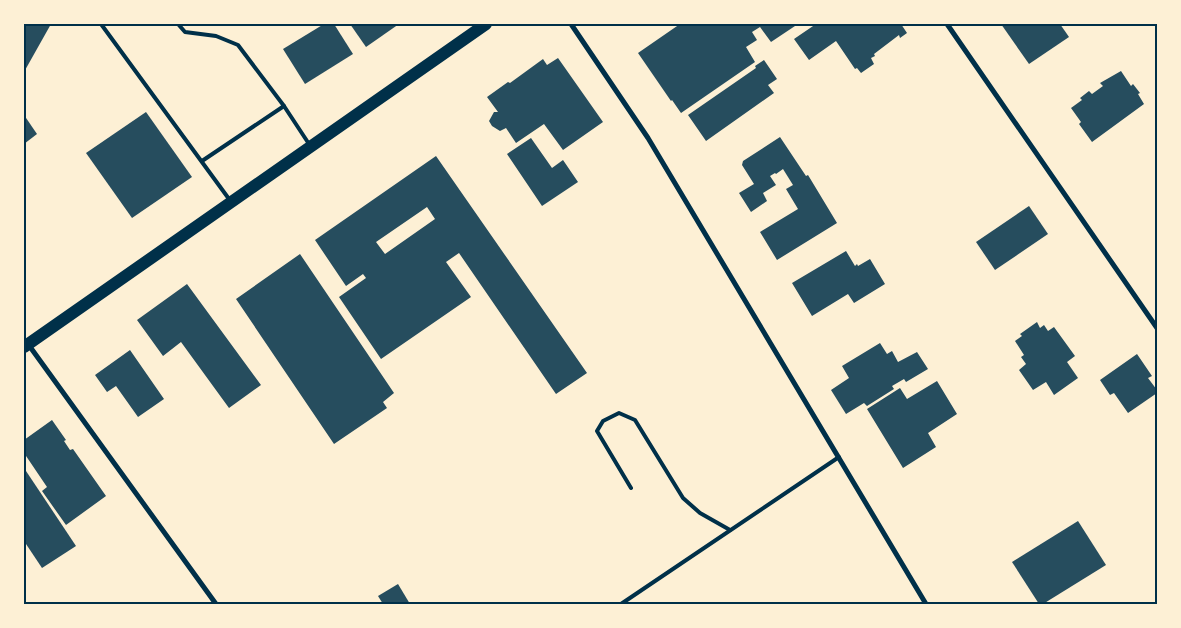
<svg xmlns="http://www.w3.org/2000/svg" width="1181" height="628" font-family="Arial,sans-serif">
<rect width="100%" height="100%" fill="#fdf0d5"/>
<!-- building -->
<g fill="#264d5e" fill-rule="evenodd">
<path d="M24 24H51L24 72Z"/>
<path d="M324 24H334L353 54 305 84 283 49Z"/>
<path d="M350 24H399L366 47Z"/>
<path d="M680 24H798L771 42 760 27 752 32 757 40 746 47 755 62 681 113 672 100 671 101 638 53Z"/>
<path d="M816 24H844L845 26 847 24H901L907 33 900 38 899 35 874 54 875 56 871 58 874 64 861 73 857 68 855 69 836 41 809 60 794 39Z"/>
<path d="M1001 24H1060L1069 37 1029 64Z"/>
<path d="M558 58 603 122 563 150 544 124 516 143 506 128 500 131 492 126 489 121 494 112H498L487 97 508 82 510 83 543 59 547 65Z"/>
<path d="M764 60 777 79 768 85 774 93 706 141 688 115 756 68 755 66Z"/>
<path d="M1121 71 1131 86 1133 84 1140 93 1138 94 1144 104 1092 142 1079 124 1081 122 1071 108 1082 100 1080 98 1089 91 1092 94 1103 86 1100 83Z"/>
<path d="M146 112 192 177 132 218 86 153Z"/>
<path d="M24 115 37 134 24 144Z"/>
<path d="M780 137 806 176 808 175 837 223 777 260 760 232 798 209 786 189 793 185 783 169 776 174 775 173 770 176 776 185 763 193 767 201 751 212 739 193 754 184 742 165 743 161Z"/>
<path d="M531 138 552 168 563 160 578 182 542 206 507 154Z"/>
<path d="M436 156 587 373 556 394 459 253 446 262 471 297 381 359 339 297 366 278 363 274 346 286 315 240ZM427 207 435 219 385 254 376 242Z"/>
<path d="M1029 206 1048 234 995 270 976 242Z"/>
<path d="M846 251 855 266 857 264 858 266 870 259 885 284 854 303 848 294 812 316 792 283Z"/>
<path d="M300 254 394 393 383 402 387 408 334 444 236 299Z"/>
<path d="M187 284 261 385 229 408 181 342 163 356 137 320Z"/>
<path d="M1037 322 1040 328 1044 325 1048 331 1054 327 1075 356 1067 362 1078 378 1054 395 1046 382 1033 390 1019 370 1026 364 1021 357 1024 355 1015 341 1022 336 1020 334Z"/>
<path d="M880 343 887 354 892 351 898 362 917 352 928 369 906 382 904 379 892 386 894 389 867 406 864 403 846 414 831 390 849 378 842 366Z"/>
<path d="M130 350 164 399 138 417 116 386 107 392 95 375Z"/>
<path d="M1137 354 1152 376 1148 378 1157 390V393L1128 413 1114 393 1110 395 1100 380Z"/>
<path d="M937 381 957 414 928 433 936 447 903 468 867 409 900 388 907 399Z"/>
<path d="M52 420 66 440 64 441 70 450 73 449 106 496 66 525 42 491 47 487 24 453V440Z"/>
<path d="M24 468 76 546 42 568 24 541Z"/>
<path d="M1078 521 1106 565 1043 604H1039L1012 562Z"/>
<path d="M398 584 410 604H383L378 596Z"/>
</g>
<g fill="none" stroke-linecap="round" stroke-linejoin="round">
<!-- service -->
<g stroke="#003049" stroke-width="4">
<path d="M101 24 229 199"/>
<path d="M178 24 185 32 216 36 238 45 284 106 202 161"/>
<path d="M284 106 309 144"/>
<path d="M631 488 597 431 603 421 619 413 635 420 683 498 700 513 730 530"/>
<path d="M621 604 839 457"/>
</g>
<!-- minor -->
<g stroke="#003049" stroke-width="5">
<path d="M571 24 648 138 926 604"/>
<path d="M947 24 1157 328"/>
<path d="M28 344 216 604"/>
</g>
<!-- primary -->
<path stroke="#003049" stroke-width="12" d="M24 347 486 24"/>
</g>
<!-- border -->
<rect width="1181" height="628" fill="none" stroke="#fdf0d5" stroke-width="50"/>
<rect x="25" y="25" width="1131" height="578" fill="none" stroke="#003049" stroke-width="2"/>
</svg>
